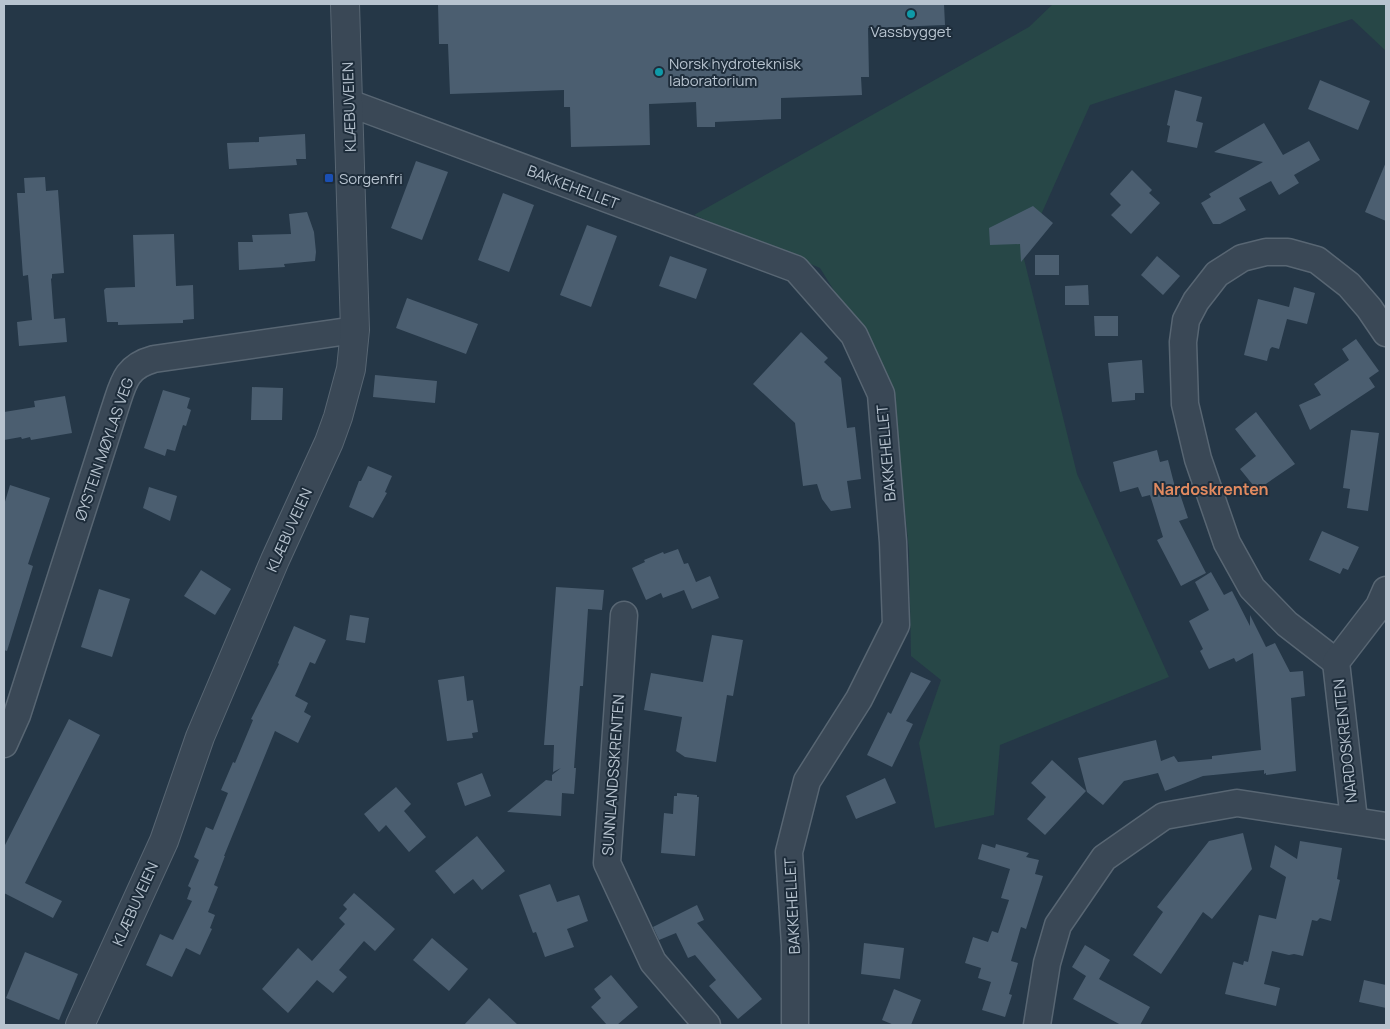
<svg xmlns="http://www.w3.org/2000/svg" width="1390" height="1029" font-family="Manrope,sans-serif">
<rect width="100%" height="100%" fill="#253747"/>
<!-- green -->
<path fill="#274747" d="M1053 4H1386V51L1352 19 1090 105 1023 255 1077 474 1169 677 1000 745 994 815 935 828 919 743 941 680 911 656 909 550 892 384 820 268 694 215 1029 27Z"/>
<!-- building -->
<g fill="#4b5e70">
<path d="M438 4H944L945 25 868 28 869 77H861L862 95 781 98V119L715 122V127H697L696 102 649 104 650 145 571 147 570 107H564V90L450 94 448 44H439Z"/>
<path d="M1320 80 1370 101 1358 130 1308 109Z"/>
<path d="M1175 90 1202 97 1196 121 1203 123 1197 148 1167 142 1170 126 1167 125Z"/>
<path d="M1264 123 1283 155 1309 141 1320 160 1294 175 1299 183 1279 195 1271 181 1239 198 1246 210 1220 224H1213L1201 203 1211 197 1209 194 1263 162 1214 152Z"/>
<path d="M305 134 306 159H296L297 165 229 169 227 143 259 142V137Z"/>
<path d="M416 161 448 172 422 240 391 228Z"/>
<path d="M1386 162V221L1365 212Z"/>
<path d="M1132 170 1152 190 1149 193 1160 203 1131 234 1111 215 1121 205 1110 194Z"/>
<path d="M45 177 46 191 58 190 64 273 52 274V278L51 279 54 319 65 318 67 342 19 346 17 322 32 320 28 275 23 276 17 193H25L24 178Z"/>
<path d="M503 193 534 205 509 272 478 260Z"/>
<path d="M1033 206 1053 223 1021 262 1020 244 990 245 989 228Z"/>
<path d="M307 212 314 232 316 252 315 261 284 264 285 267 239 270 238 242H253L252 235 291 234 289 214Z"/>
<path d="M587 225 617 236 591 307 560 295Z"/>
<path d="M174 234 176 286 193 285 194 319 183 320V323L118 325V322H107L104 290 106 288 135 287 133 235Z"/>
<rect x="1035" y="255" width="24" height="20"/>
<path d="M670 256 707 269 696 299 659 286Z"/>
<path d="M1157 256 1180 276 1163 295 1141 275Z"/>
<path d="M1088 285 1089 305H1065V286Z"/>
<path d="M1294 287 1315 293 1307 324 1287 319 1279 349 1272 347 1270 349 1267 361 1244 355 1258 299 1289 307Z"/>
<path d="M407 298 478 324 466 354 396 328Z"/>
<path d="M1094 316H1118V336H1095Z"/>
<path d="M801 332 828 358 824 362 841 378 847 428 855 427 861 479 847 481 851 508 831 511 822 499 817 484 803 486 795 423 753 384Z"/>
<path d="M1356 339 1379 371 1369 378 1375 387 1310 430 1299 405 1321 395 1314 384 1349 360 1342 349Z"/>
<path d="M1142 360 1144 393H1135V400L1112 402 1108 363Z"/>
<path d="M375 375 437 381 435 403 373 397Z"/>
<path d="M252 387 283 388 282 420H251Z"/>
<path d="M163 390 190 398 187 408 191 410 186 426 183 425 175 451 167 449 165 456 144 448Z"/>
<path d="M65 396 72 433 31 440 30 437 22 439 21 437 4 440V412L35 407 34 401Z"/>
<path d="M1256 412 1295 464 1257 490 1240 469 1256 456 1235 429Z"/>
<path d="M1351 430 1379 433 1368 511 1347 508 1350 489 1343 488Z"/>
<path d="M1157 450 1160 462 1168 460 1177 495 1180 494 1188 518 1179 521 1206 573 1181 586 1157 540 1163 537 1150 495 1142 497 1138 487 1120 492 1113 462Z"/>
<path d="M368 466 392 476 385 492 387 493 373 518 349 507 359 481H361Z"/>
<path d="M10 485 50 498 28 564 33 566 7 651 4 650V505Z"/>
<path d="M149 487 177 496 170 521 143 508Z"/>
<path d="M1322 531 1359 547 1348 570 1343 568 1340 574 1309 560Z"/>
<path d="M678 549 684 564 688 563 696 582 710 576 719 598 692 609 684 590 663 598 661 593 646 600 632 568 645 562 644 560 663 552 664 554Z"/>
<path d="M201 570 231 589 215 615 184 596Z"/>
<path d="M1211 572 1224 595 1232 591 1250 626V615L1266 647 1275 643 1290 672 1303 671 1305 696 1291 698 1296 771 1266 775V773L1264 774V770L1203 776 1165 791 1158 773 1124 781 1103 805 1087 792 1078 758 1156 740 1161 761 1174 756 1178 762 1212 759V756L1261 750 1253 653 1236 662 1234 658 1209 669 1200 651 1203 649 1189 621 1209 610 1195 582Z"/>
<path d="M556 587 604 590 602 610 588 609 583 686H580L574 768H576L574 794 562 793 561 816 507 812 546 780 552 781V775L561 768 553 772 554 745H544Z"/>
<path d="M99 589 130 599 112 657 81 647Z"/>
<path d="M350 615 369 618 365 643 346 640Z"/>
<path d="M294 626 326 640 315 664 310 662 295 696 308 703 304 712 311 716 298 743 275 731 224 856H225L214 885 218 887 208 912 215 915 210 928 212 929 200 955 186 948 172 977 146 965 160 934 173 940 192 901 187 899 191 888 188 886 199 860 194 857 206 827 213 830 228 793 221 790 233 762 235 763 253 720 251 719 279 664 278 663Z"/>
<path d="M712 635 743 640 733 696 727 695 716 762 685 757 676 751 682 717 644 710 651 673 703 682Z"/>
<path d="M911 672 931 681 906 721 913 724 892 767 867 755 888 712 891 714Z"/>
<path d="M464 676 467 701 473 700 478 732 472 733 473 738 447 741 438 680Z"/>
<path d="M69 719 100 735 25 883 62 901 53 918 4 893V847Z"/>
<path d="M1052 760 1086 791 1045 835 1027 819 1046 797 1031 783Z"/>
<path d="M482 773 491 796 465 806 457 783Z"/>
<path d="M885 778 896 803 856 819 846 796Z"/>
<path d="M396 787 411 804 404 811 426 837 409 852 386 825 379 832 364 814Z"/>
<path d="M677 793 697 795V797H699L695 856 661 853 664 813 673 814 674 796H677Z"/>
<path d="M1243 833 1252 869 1212 919 1203 912 1161 974 1133 955 1163 912 1157 907 1209 841Z"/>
<path d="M477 836 505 871 482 890 473 879 454 894 435 871Z"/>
<path d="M1300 841 1342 848 1337 879 1340 880 1331 921 1320 918 1317 921 1312 920 1303 956 1294 954 1289 955 1272 951 1264 984 1280 988 1276 1006 1225 994 1233 962 1243 965 1244 961 1248 962 1259 915 1276 919 1286 877 1270 867 1275 845 1297 859Z"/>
<path d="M982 844 995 848 996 844 1029 853 1026 857 1039 860 1035 874 1043 876 1026 929 1021 927 1011 961 1018 963 1009 994 1012 995 1005 1017 982 1010 991 982 978 978 981 968 965 963 973 937 988 942 992 931 998 933 1009 900 1001 898 1010 869 978 859Z"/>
<path d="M550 884 557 902 579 895 588 921 567 929 574 947 545 957 536 932 533 933 519 895Z"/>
<path d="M354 893 395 929 375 951 364 941 339 970 347 977 333 993 317 980 288 1013 262 989 298 948 312 961 345 924 339 918 347 909 343 905Z"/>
<path d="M697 905 704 920 697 923 762 999 738 1019 709 986 716 980 695 955 688 958 676 933 659 940 653 927Z"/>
<path d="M432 938 468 969 449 991 413 960Z"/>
<path d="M864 943 904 948 900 979 861 974Z"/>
<path d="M1085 945 1110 960 1099 979 1150 1007 1140 1025H1121L1073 999 1086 976 1072 967Z"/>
<path d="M25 952 78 974 59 1020 6 998Z"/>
<path d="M611 975 638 1007 617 1025H607L591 1007 601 998 594 989Z"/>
<path d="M1364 980 1386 985V1008L1359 1002Z"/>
<path d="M894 989 921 1000 911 1025H894L882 1020Z"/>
<path d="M489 998 518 1025H464Z"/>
</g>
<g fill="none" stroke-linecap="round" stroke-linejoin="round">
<defs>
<g id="minor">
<path d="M349 103 796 269 854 335 881 394 893 542 896 625 859 699 807 781 789 852 795 945V1025"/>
<path d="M624 615 607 863 653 962 707 1025"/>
<path d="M1336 662 1287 624 1252 588 1227 543 1198 459 1185 404 1183 342 1186 320 1196 301 1217 274 1242 258 1266 252H1288L1317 260 1349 285 1369 308 1386 333"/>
<path d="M4 744 17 715 114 411C123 385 124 367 154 359L355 330"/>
<path d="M1354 820 1336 662 1379 606 1386 590"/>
<path d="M1037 1025 1047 963 1058 925 1104 858 1164 816 1237 803 1386 826"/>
</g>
<path id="tertiary" d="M80 1025 164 841 200 737 275 560 329 442 338 417 351 369 355 330 345 4"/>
</defs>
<!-- minor casing -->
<use href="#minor" stroke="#586673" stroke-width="29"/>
<!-- tertiary casing -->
<use href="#tertiary" stroke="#586673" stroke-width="30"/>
<!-- minor -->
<use href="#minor" stroke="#3a4856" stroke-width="26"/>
<!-- tertiary -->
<use href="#tertiary" stroke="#3a4856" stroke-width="28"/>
</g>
<!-- markers -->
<g fill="#0f9aa8" stroke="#1e2d3b" stroke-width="2">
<circle cx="911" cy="14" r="5"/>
<circle cx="659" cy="72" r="5"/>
</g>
<rect fill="#1a4fb4" stroke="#1e2d3b" stroke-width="2" x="324" y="173" width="10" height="10" rx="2.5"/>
<g text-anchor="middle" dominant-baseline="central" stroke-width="4" stroke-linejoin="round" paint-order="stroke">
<!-- poi labels -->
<g font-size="15" fill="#b7c3cf" stroke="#1e2d3b" text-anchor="start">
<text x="911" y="31" text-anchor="middle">Vassbygget</text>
<text x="669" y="63">Norsk hydroteknisk<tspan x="669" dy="17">laboratorium</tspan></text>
<text x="339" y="178">Sorgenfri</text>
</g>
<!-- street labels -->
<g font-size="15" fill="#b7c3cf" stroke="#1e2d3b">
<text transform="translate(349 107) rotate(-92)">KLÆBUVEIEN</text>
<text transform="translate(573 187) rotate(21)">BAKKEHELLET</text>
<text transform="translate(104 449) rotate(-71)">ØYSTEIN MØYLAS VEG</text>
<text transform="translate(886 453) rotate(-95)">BAKKEHELLET</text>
<text transform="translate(289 530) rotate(-66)">KLÆBUVEIEN</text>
<text transform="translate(1345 741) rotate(-96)">NARDOSKRENTEN</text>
<text transform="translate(613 775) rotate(-86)">SUNNLANDSSKRENTEN</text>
<text transform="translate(135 904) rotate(-66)">KLÆBUVEIEN</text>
<text transform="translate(792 906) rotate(-93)">BAKKEHELLET</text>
</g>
<!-- neighbourhood labels -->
<g font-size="16" font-weight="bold" fill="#e18a60" stroke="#1e2d3b">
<text x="1211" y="489">Nardoskrenten</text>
</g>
</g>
<!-- border -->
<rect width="1390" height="1029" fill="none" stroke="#b7c3cf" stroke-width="10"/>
</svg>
